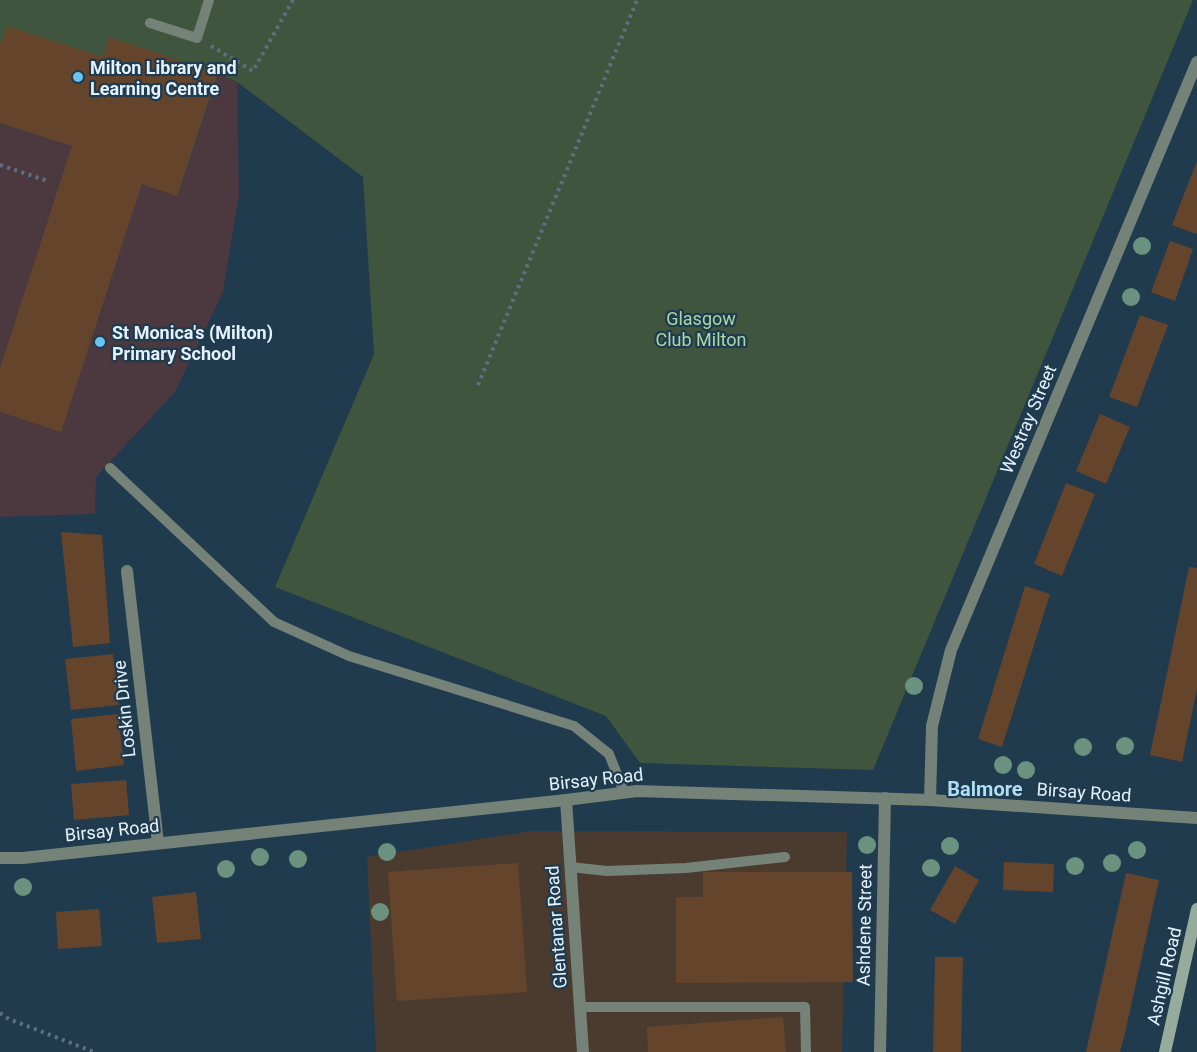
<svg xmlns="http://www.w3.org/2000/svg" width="1197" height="1052" font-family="Roboto,sans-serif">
<rect width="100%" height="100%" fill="#203a4e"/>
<!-- industrial -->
<path fill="#4b3b2f" d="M531 831 847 832 842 1052H376L367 857Z"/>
<!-- education -->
<path fill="#4c383f" d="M217 73 237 82 239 195 223 292 175 392 96 477 95 514 0 517V123L72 146Z"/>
<!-- green -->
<path fill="#3f553e" d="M0 0H1193L873 770 640 763 606 716 275 587 374 354 363 177 237 82 218 73 177 196 142 184 72 146 0 123Z"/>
<!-- building -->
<g fill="#64452c">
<path d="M7 26 103 57 109 37 217 73 177 196 142 184 61 432 0 412V368L72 146 0 123V41L2 42Z"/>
<path d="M1197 161V232L1196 234 1172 225Z"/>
<path d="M1170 241 1193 249 1175 301 1151 292Z"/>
<path d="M1140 315 1168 325 1137 407 1109 397Z"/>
<path d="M1100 414 1130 427 1106 484 1076 471Z"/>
<path d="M1066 483 1095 494 1062 576 1034 564Z"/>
<path d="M61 532 102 535 110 643 73 647Z"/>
<path d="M1189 567 1197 568V689L1182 762 1150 755Z"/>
<path d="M1025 586 1050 594 1002 747 978 739Z"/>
<path d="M113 654 119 705 71 710 65 659Z"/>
<path d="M118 714 124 765 76 771 71 719Z"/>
<path d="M126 780 129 815 74 820 71 784Z"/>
<path d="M1004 862 1054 864 1053 892 1003 890Z"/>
<path d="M518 863 527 992 397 1001 388 872Z"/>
<path d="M955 866 979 880 955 924 930 910Z"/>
<path d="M703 872H852L853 982 676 983V897H703Z"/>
<path d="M1126 873 1159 880 1125 1033 1120 1052H1086Z"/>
<path d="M196 892 201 939 157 943 152 897Z"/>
<path d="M99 909 102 946 58 949 56 912Z"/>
<path d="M935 957H963L961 1052H933Z"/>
<path d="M783 1017 786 1052H648L647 1027Z"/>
</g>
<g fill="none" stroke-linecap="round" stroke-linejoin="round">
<!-- path -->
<g stroke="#5c7284" stroke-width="4" stroke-dasharray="3 4.5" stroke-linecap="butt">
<path d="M211 46 253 71 293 0"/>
<path d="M0 165 48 181"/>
<path d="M478 385 637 0"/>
<path d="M0 1013 9 1019 94 1052"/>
</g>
<!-- lane -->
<g stroke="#748278" stroke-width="10">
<path d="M150 23 197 38 209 0"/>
<path d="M110 468 274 622 349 656 574 726 609 754 624 792"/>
<path d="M570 867 607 871 686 868 785 857"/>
<path d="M580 1007H805L806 1052"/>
</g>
<!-- street -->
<g stroke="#748278" stroke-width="12">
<path d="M127 571 158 843"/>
<path d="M566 800 583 1052"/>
<path d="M930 800 932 726 951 650 1197 62"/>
<path d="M0 858H23L566 800 637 791 930 800 1197 818"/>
<path d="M880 1052 885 798"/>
</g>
<!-- secondary -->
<path stroke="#96ab9c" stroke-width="12" d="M1165 1052 1197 909"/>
</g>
<!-- trees -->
<g fill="#6b927e">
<circle cx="1142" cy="246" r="9"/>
<circle cx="1131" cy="297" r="9"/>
<circle cx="914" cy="686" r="9"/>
<circle cx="1125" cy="746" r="9"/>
<circle cx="1083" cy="747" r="9"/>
<circle cx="1003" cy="765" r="9"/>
<circle cx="1026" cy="770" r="9"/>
<circle cx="867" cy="845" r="9"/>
<circle cx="950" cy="846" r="9"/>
<circle cx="1137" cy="850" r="9"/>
<circle cx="387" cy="852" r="9"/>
<circle cx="260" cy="857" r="9"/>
<circle cx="298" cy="859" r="9"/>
<circle cx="1112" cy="863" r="9"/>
<circle cx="1075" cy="866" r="9"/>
<circle cx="931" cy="868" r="9"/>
<circle cx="226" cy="869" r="9"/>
<circle cx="23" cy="887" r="9"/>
<circle cx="380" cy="912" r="9"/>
</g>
<!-- markers -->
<g fill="#68c4f0" stroke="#203a4e" stroke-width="2">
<circle cx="78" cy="77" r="6"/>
<circle cx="100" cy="342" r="6"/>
</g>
<g text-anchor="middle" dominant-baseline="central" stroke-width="4.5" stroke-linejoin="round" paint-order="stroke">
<!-- poi labels -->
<g font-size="18" font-weight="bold" fill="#e3f2ff" stroke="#203a4e" text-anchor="start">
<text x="90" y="67">Milton Library and<tspan x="90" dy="21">Learning Centre</tspan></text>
<text x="112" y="332">St Monica's (Milton)<tspan x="112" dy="21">Primary School</tspan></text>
</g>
<!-- park labels -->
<g font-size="18" fill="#a9daa6" stroke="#203a4e">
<text x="701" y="318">Glasgow<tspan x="701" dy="21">Club Milton</tspan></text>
</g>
<!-- street labels -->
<g font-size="18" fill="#e3f2ff" stroke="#203a4e">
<text transform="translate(1028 419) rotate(-67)">Westray Street</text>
<text transform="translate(124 709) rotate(-96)">Loskin Drive</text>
<text transform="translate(596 779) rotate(-6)">Birsay Road</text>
<text transform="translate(1084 792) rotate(4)">Birsay Road</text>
<text transform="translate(112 830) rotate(-6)">Birsay Road</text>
<text transform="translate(864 925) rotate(-89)">Ashdene Street</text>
<text transform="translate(556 927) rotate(-94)">Glentanar Road</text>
<text transform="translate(1164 976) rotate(-77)">Ashgill Road</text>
</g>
<!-- neighbourhood labels -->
<g font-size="20" font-weight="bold" fill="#afdef7" stroke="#203a4e">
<text x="985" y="789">Balmore</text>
</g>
</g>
</svg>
